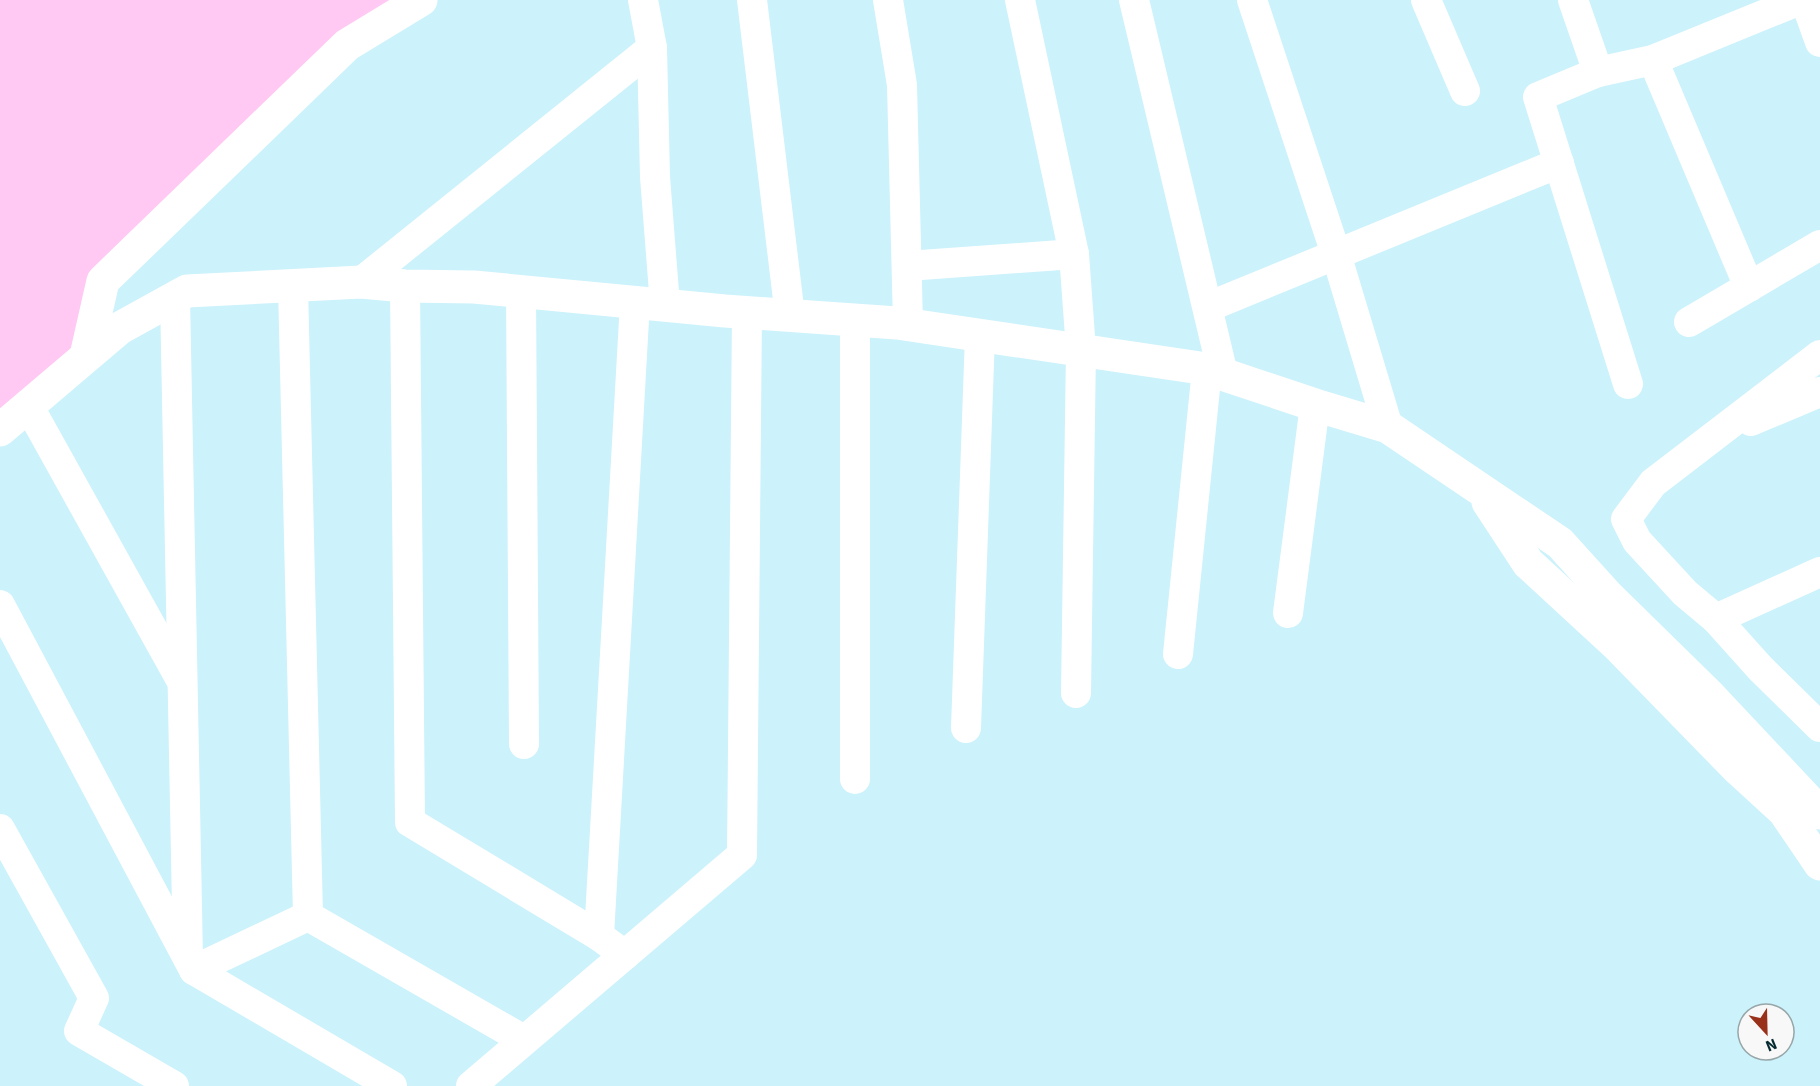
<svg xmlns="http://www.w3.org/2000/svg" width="1820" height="1086" font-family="'Source Sans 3',sans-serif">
<rect width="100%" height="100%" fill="#ccf2fb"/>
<!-- green -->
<path fill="#ffc9f3" d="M0 0H420L102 281 85 356 0 429Z"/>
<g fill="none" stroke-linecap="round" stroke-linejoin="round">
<!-- street -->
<g stroke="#fff" stroke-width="30">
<path d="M643 0 652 48 655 177 665 305"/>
<path d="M752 0 790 316"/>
<path d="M888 0 902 85 908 324"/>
<path d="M1020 0 1074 254 1081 350 1076 693"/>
<path d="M1134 0 1223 374"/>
<path d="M1252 0 1336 254 1388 427"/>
<path d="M1426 0 1465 91"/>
<path d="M1573 0 1598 72"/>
<path d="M1805 0 1820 42"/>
<path d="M1653 60 1749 287"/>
<path d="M907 266 1074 254"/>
<path d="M361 282 652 48"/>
<path d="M293 286 308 916 524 1040"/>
<path d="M405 286 410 822 599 936 625 955"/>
<path d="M521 291 524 744"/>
<path d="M175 297 188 958"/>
<path d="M1208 307 1559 163"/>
<path d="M855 319V779"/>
<path d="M1689 322 1820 245"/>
<path d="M1820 355 1653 483 1626 519 1637 541 1685 593 1716 619 1760 668 1820 727"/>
<path d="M1628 384 1538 97 1598 72 1653 60 1800 0"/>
<path d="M28 405 181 680"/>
<path d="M1751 421 1820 392"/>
<path d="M0 605 194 970 392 1086"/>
<path d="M1288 613 1315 405"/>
<path d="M1716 619 1820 572"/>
<path d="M1178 654 1207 369"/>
<path d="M966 728 980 335"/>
<path d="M0 829 94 998 79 1031 174 1086"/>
<path d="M599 936 635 302"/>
<path d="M194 970 308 916"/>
<path d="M471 1086 742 855 747 312"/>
</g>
<!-- secondary -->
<g stroke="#fff" stroke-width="33">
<path d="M86 356 103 281 347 45 421 0"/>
<path d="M0 430 120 328 187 291 361 282 405 286 474 287 725 311 897 323 1207 369 1315 405 1388 427 1560 543 1608 596 1709 695 1820 813"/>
<path d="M1488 502 1528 563 1616 644 1736 767 1784 811 1820 864"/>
</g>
</g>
<!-- north arrow -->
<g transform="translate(1766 1032) rotate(158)"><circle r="28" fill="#f7f8f7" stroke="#97a6a8" stroke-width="1.5"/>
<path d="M0-4.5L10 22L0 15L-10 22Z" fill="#993019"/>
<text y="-9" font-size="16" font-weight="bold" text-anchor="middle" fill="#062a31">N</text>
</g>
</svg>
